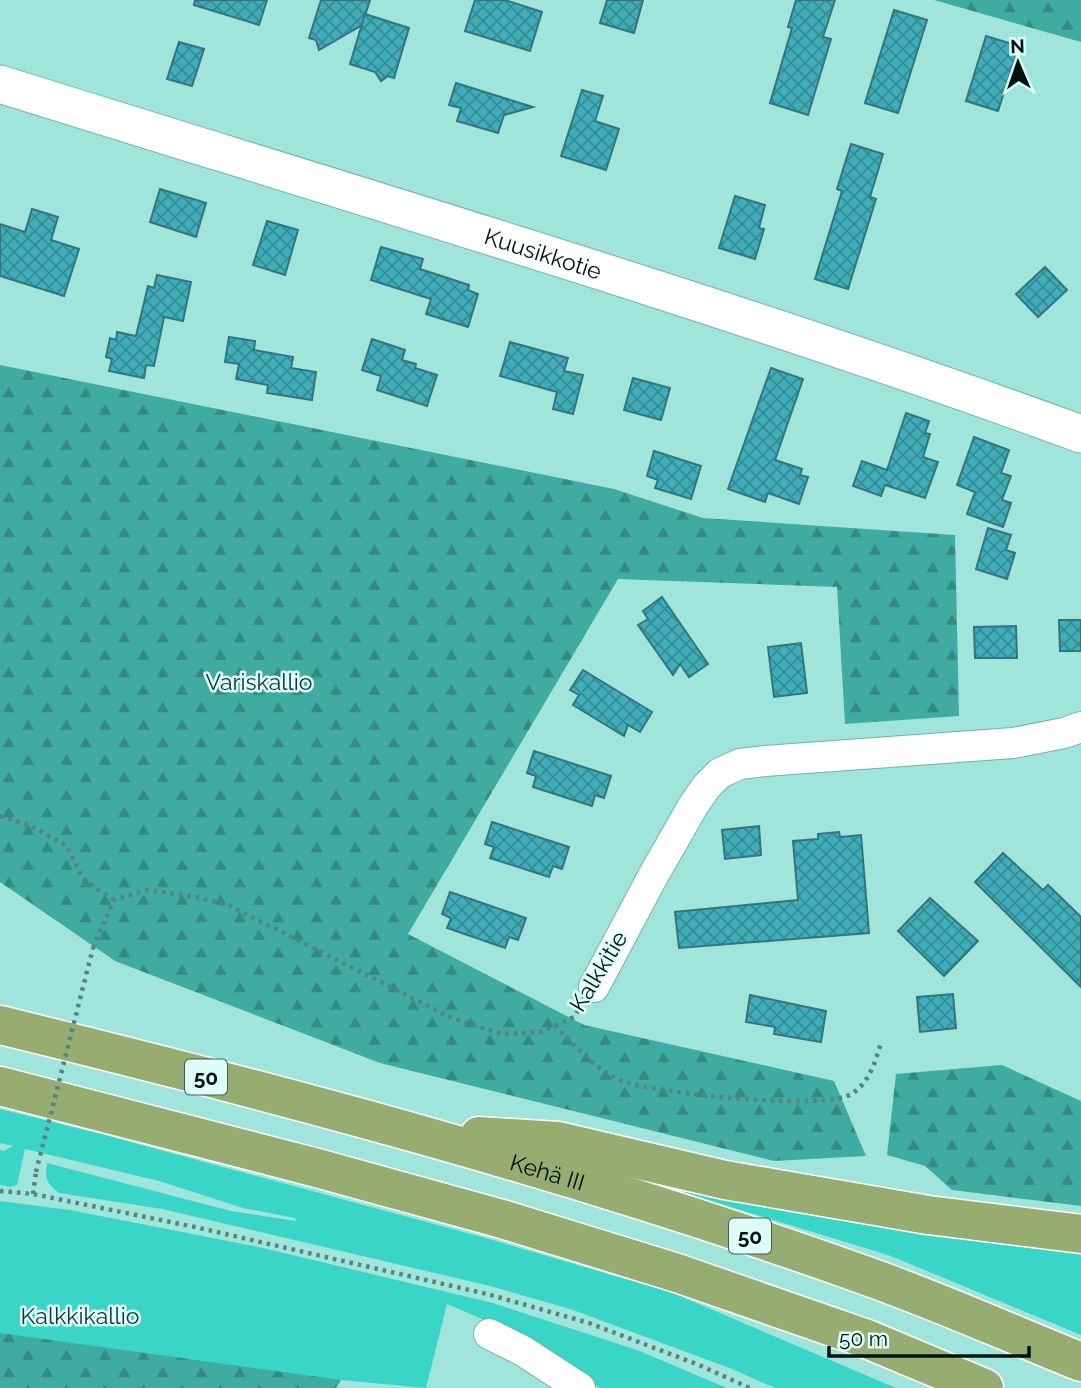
<svg xmlns="http://www.w3.org/2000/svg" width="1081" height="1388" font-family="Raleway,sans-serif">
<defs>
<pattern id="forest-firs" width="22" height="20" patternUnits="userSpaceOnUse" patternTransform="scale(1.75)"><rect width="22" height="20" fill="#40aba0"/><path d="M5 1l3.5 6h-7zM16 11l3.5 6h-7z" fill="#338a81"/></pattern>
<pattern id="building-cross-hatch" width="8" height="8" patternUnits="userSpaceOnUse" patternTransform="scale(1.75)"><rect width="8" height="8" fill="#40adb9"/><path d="M0 0l8 8M0 8l8-8" fill="none" stroke="#338c95"/></pattern>
</defs>
<rect width="100%" height="100%" fill="#a0e5db"/>
<!-- green -->
<g fill="#39d6c7">
<path d="M0 1109 101 1134 493 1240 673 1293 896 1388H775L732 1369 573 1310 490 1286 162 1209 59 1193C46 1183 45 1179 47 1163L231 1211 296 1221 295 1218 243 1208 159 1181 25 1149 17 1185 11 1187 0 1185V1150L4 1151 13 1146 0 1143Z"/>
<path d="M676 1180 1081 1245V1335L891 1256 685 1193Z"/>
<path d="M0 1201 70 1210 263 1248 493 1303 637 1350 727 1388H600L512 1332 447 1304 426 1388 341 1380 336 1388H0Z"/>
</g>
<!-- forest -->
<g fill="url(#forest-firs)">
<path d="M934 0H1081V42Z"/>
<path d="M0 365 614 489 703 518 955 535 959 716 845 724 837 587 618 579 408 934 584 1025 834 1081 866 1156 774 1161 380 1063 115 961 0 882Z"/>
<path d="M1002 1065 1081 1101V1206L952 1190 925 1166 887 1155 896 1074Z"/>
<path d="M0 1333 341 1380 336 1388H0Z"/>
</g>
<!-- building -->
<g fill="url(#building-cross-hatch)" stroke="#31767e" stroke-width="2">
<path d="M195 0H267L259 25 194 5Z"/>
<path d="M321 0H370L362 25 319 50 316 40 309 38Z"/>
<path d="M475 0H505L542 12 530 51 465 31Z"/>
<path d="M607 0H643L634 33 600 23Z"/>
<path d="M796 0H835L823 37 831 39 808 115 770 103 792 28 788 27Z"/>
<path d="M894 10 927 20 898 113 865 103Z"/>
<path d="M365 14 409 28 394 78 388 76 381 81 375 72 350 64Z"/>
<path d="M986 36 1019 46 998 111 966 101Z"/>
<path d="M179 42 204 49 192 86 167 79Z"/>
<path d="M456 83 488 93 533 107 504 115 498 133 457 121 461 108 449 105Z"/>
<path d="M582 90 603 96 595 121 619 129 606 170 561 156Z"/>
<path d="M851 144 883 154 870 197 876 199 848 289 815 279 842 191 837 189Z"/>
<path d="M160 189 206 203 196 237 150 222Z"/>
<path d="M735 196 765 205 759 228 764 229 755 259 719 248Z"/>
<path d="M32 209 58 217 51 240 79 249 64 296 0 276V224L25 232Z"/>
<path d="M267 221 298 230 285 275 253 265Z"/>
<path d="M381 247 423 259 420 269 469 285 468 290 478 294 468 327 426 314 431 299 371 280Z"/>
<path d="M1045 267 1067 290 1038 317 1016 294Z"/>
<path d="M157 275 191 282 183 321 164 317 154 366 146 365 144 378 109 371 112 359 106 357 110 338 116 340 117 332 136 336 148 286 154 288Z"/>
<path d="M229 337 255 341 254 350 293 357 291 368 316 372 312 400 267 393 268 385 236 379 239 364 225 362Z"/>
<path d="M372 339 405 350 402 360 416 364 415 368 437 375 427 406 377 390 381 376 362 370Z"/>
<path d="M510 342 568 358 564 371 583 375 573 414 553 409 557 392 500 376Z"/>
<path d="M771 368 803 379 775 460 802 469 800 475 808 477 799 504 768 493 765 502 728 489Z"/>
<path d="M633 378 670 388 661 420 624 410Z"/>
<path d="M906 413 929 421 925 433 930 434 923 457 938 462 925 498 885 485 881 496 853 486 862 461 887 470Z"/>
<path d="M974 437 1009 450 1001 473 1011 476 1002 500 1011 503 1003 527 967 514 975 492 957 485Z"/>
<path d="M654 451 701 466 691 499 655 488 658 480 647 476Z"/>
<path d="M988 528 1011 535 1006 550 1015 553 1007 579 976 569Z"/>
<path d="M662 597 708 664 689 677 680 664 673 675 638 625 648 619 643 611Z"/>
<path d="M1059 620H1081V651H1060Z"/>
<path d="M1016 626 1017 658H975L974 627Z"/>
<path d="M801 643 807 693 774 697 768 647Z"/>
<path d="M583 670 652 712 640 732 628 725 624 736 573 705 579 695 570 690Z"/>
<path d="M534 751 611 776 604 798 595 795 592 806 533 787 536 776 527 773Z"/>
<path d="M492 822 569 847 562 869 553 866 549 877 490 858 494 847 485 844Z"/>
<path d="M759 826 761 855 725 859 722 830Z"/>
<path d="M839 832 840 837 861 835 869 933 679 948 675 912 798 900 793 841 818 839V834Z"/>
<path d="M1003 853 1043 890 1048 885 1081 917V987L975 882Z"/>
<path d="M450 892 526 918 518 940 509 937 505 948 447 928 451 918 442 914Z"/>
<path d="M930 898 978 941 944 976 898 931Z"/>
<path d="M953 994 956 1028 920 1032 917 997Z"/>
<path d="M750 995 826 1011 821 1042 774 1034 775 1027 746 1022Z"/>
</g>
<g fill="none" stroke-linecap="round" stroke-linejoin="round">
<defs>
<g id="minor">
<path d="M594 987 653 876 693 806 706 787 720 773 740 764 765 761 1013 743 1064 733 1081 727"/>
<path d="M489 1334 523 1351 580 1388"/>
</g>
<g id="tertiary">
<path id="s1" d="M0 84C361 197 725 304 1081 434"/>
</g>
<g id="trunk">
<path id="s2" d="M0 1025C291 1096 582 1174 864 1275 938 1301 1009 1333 1081 1362"/>
<path d="M0 1086 317 1168 502 1219 677 1273 867 1339 984 1388"/>
<path d="M479 1136 558 1141 725 1180 928 1215 1081 1234"/>
</g>
</defs>
<!-- minor casing -->
<use href="#minor" stroke="#6fb3aa" stroke-width="32"/>
<!-- tertiary casing -->
<use href="#tertiary" stroke="#6fb3aa" stroke-width="39"/>
<!-- trunk casing -->
<use href="#trunk" stroke="#fff" stroke-width="41"/>
<!-- path -->
<g stroke="#56837d" stroke-width="4.5" stroke-dasharray="3.5 5" stroke-linecap="butt">
<path d="M0 816 29 825 67 846 83 879 114 900"/>
<path d="M93 948 114 900 147 890 196 897 228 905 452 1018 502 1034 540 1032 574 1017 580 1007"/>
<path d="M555 1025C575 1046 597 1072 625 1082 658 1093 828 1112 853 1093 870 1081 875 1062 881 1043"/>
<path d="M0 1191 33 1194 195 1227 487 1294 589 1323 699 1365 750 1388"/>
<path d="M33 1194 36 1172"/>
</g>
<!-- minor -->
<use href="#minor" stroke="#fff" stroke-width="30"/>
<!-- tertiary -->
<use href="#tertiary" stroke="#fff" stroke-width="37"/>
<!-- trunk -->
<use href="#trunk" stroke="#97ac70" stroke-width="38"/>
<!-- path-bridge -->
<path stroke="#56837d" stroke-width="4.5" stroke-dasharray="3.5 5" stroke-linecap="butt" d="M36 1172 93 948"/>
</g>
<g text-anchor="middle" dominant-baseline="central" stroke-width="5" stroke-linejoin="round" paint-order="stroke">
<!-- shield labels -->
<g fill="#ddfef9" stroke="#425a56" stroke-width="2">
<rect x="185" y="1059.5" width="42" height="35" rx="5"/>
<rect x="729" y="1218.5" width="42" height="35" rx="5"/>
</g>
<g font-size="21" font-weight="bold" fill="#001310">
<text x="206" y="1077">50</text>
<text x="750" y="1236">50</text>
</g>
<!-- street labels -->
<g font-size="23" fill="#001310" stroke="#ddfef9">
<text stroke="none"><textPath href="#s1" startOffset="569">Kuusikkotie</textPath></text>
<text transform="translate(598 971) rotate(-59)">Kalkkitie</text>
<text stroke="none"><textPath href="#s2" startOffset="567">Kehä III</textPath></text>
</g>
<!-- park labels -->
<g font-size="23" fill="#143531" stroke="#ddfef9">
<text x="259" y="681">Variskallio</text>
<text x="80" y="1315">Kalkkikallio</text>
</g>
</g>
<!-- north arrow -->
<g transform="translate(1018 63) rotate(358)" stroke="#ddfef9" stroke-width="5" paint-order="stroke">
<path d="M0-5L12 26L0 18L-12 26Z" fill="#001310"/>
<text y="-10" font-size="19" font-weight="bold" text-anchor="middle" fill="#001310">N</text>
</g>
<!-- scale -->
<path d="M829 1346v10h200v-10" fill="none" stroke="#001310" stroke-width="3.5"/>
<text x="839" y="1346" font-size="21" fill="#001310" stroke="#ddfef9" stroke-width="5" paint-order="stroke">50 m</text>
</svg>
